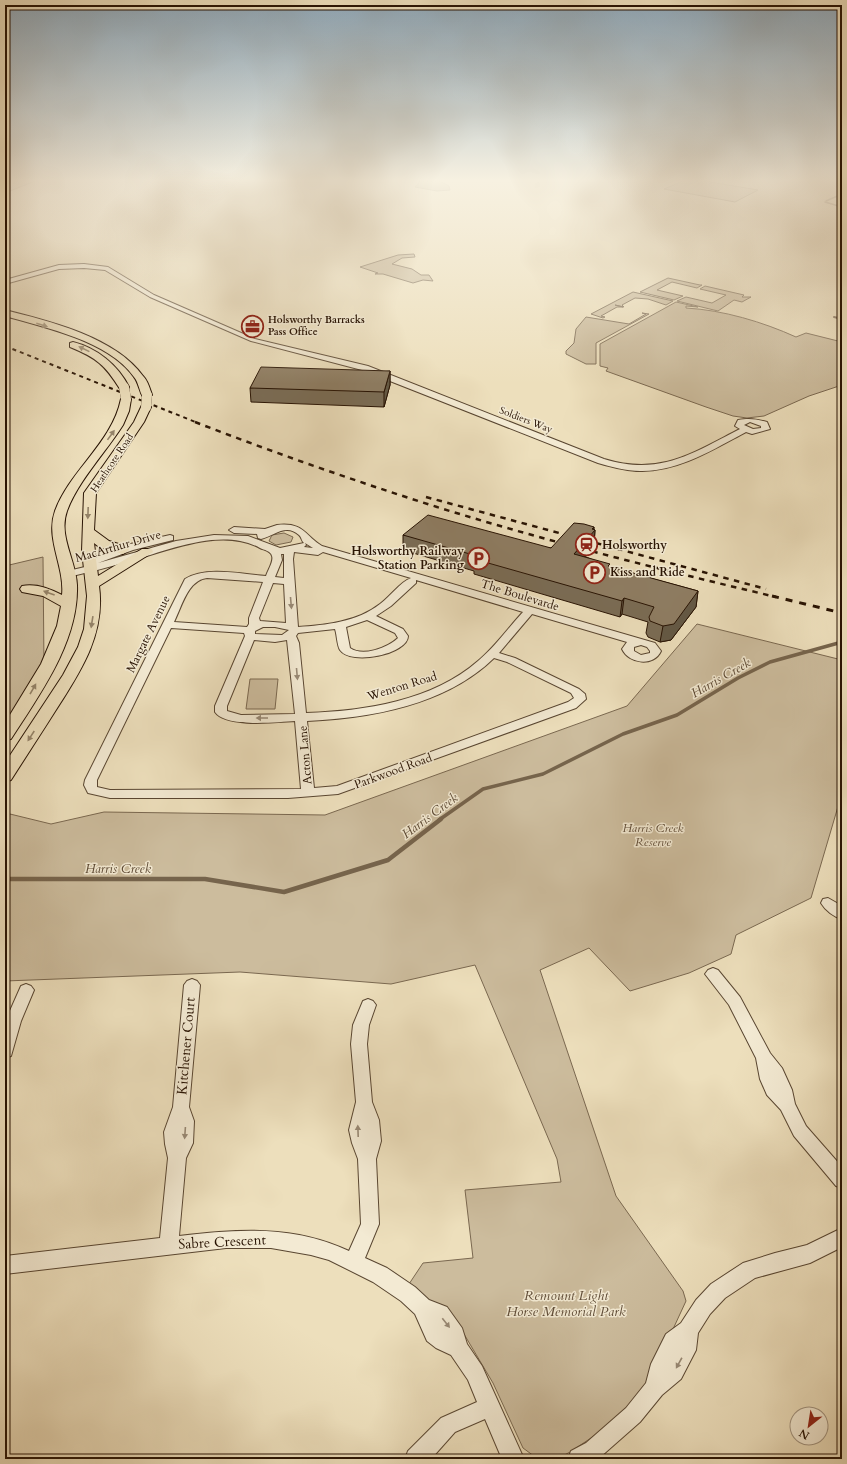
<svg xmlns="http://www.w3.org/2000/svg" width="847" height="1464" font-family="Cardo,serif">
<rect width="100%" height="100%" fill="#eddfbc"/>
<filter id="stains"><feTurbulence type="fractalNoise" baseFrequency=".005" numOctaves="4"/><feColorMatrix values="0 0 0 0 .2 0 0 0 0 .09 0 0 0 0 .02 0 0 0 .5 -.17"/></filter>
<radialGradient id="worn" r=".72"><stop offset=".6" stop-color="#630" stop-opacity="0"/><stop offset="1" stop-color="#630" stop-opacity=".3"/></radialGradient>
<!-- green -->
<g fill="#ccbc9d" stroke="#7a6850">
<path d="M5 179H40L5 193Z"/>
<path d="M688 179H692L758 190 735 202 664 189Z"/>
<path d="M414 254 415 257 402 258 392 264 412 269 421 275H429L433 281 423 280 413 283 383 274H375L378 273 360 267 398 255Z"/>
<path d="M668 278 700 285H702L697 288 672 282 657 290 683 296 674 300 640 292Z"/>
<path d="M705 286 744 295 742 297H751L742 302 734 300 718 311 677 301 686 297 712 303 726 295 700 289Z"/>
<path d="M633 292 673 301 666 305 648 299 635 298 622 305 624 307 615 305 623 307H617L601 316 605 317 603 318 591 314Z"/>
<path d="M676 302 698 307 686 306V308C723 310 763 322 796 337L806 333 842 342V385L809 396 764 416 747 418 733 416 706 407 606 371 608 368 600 366V344Z"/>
<path d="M642 313 649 314 596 343V364H586L566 354V351L574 343 576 329 586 317 629 324 646 314Z"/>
<path d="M284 533 293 537 291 542 276 545 269 541 272 535Z"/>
<path d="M43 557 44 667 5 734V566Z"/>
<path d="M697 624 842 660V793L811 898 736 935 731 954 689 973 630 991 589 948 540 970 616 1196 683 1291 686 1301 650 1379 632 1403 603 1430 570 1452 557 1459H538L523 1448 493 1383 461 1329 409 1284 423 1263 473 1258 465 1190 561 1182 557 1159 475 965 391 984 240 972 5 981V826L10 814 51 824 104 812 325 815 627 706Z"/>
<path d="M250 679H278L275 709H246Z"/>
</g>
<!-- water -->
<path fill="#aa9a7d" stroke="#76644c" d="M422 179H436L449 186 450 190 437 191 415 187Z"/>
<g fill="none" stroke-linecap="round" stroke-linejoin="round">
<!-- stream-far3 -->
<g stroke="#76644c" stroke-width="1.5">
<path d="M826 201 842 194"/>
<path d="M825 202 842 207"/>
</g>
<!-- stream-far2 -->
<path stroke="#76644c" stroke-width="2" d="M834 317 842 319"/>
<!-- stream-far1 -->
<path stroke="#76644c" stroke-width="3.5" d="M439 820 483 789 543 774 623 734 677 715 738 678 770 662 842 642"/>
<!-- stream -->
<path stroke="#76644c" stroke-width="4.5" d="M5 879H205L284 892 388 860 441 819"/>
<defs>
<g id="minor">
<path d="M84 264 108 267 154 295 255 339 368 366 604 459C660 476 691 454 740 429L735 426 738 420C749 418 756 419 767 422L770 429 752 434 746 432C714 449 678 472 640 471 626 471 612 467 598 463L362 370 251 341 150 297 105 270 84 268 59 269 5 284V280L59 265ZM750 422 761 426V428L753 429 744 425Z"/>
<path d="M277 525C304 522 304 535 322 546L655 643 661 651C654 667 629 664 622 649L627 642 532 614 499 653 515 658 579 689 585 694 586 699 576 708 338 794 288 798H110L88 793 84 785 85 780 185 579C206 566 242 574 266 576 268 570 274 561 272 556 271 551 264 550 260 548 222 527 169 550 130 561 110 567 89 572 68 577L63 574 64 572 89 566 86 563 88 561 126 545 170 535 173 536V540L133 550 98 563 176 541 214 535 248 536 280 548 304 543C301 540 302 538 299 535 286 523 274 536 261 539L258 538 257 534 234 533 229 530 234 527 265 529ZM305 543 313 548 304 547 306 545ZM294 552 318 555 323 552 411 578C400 582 390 597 380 604 357 622 326 625 298 627L293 559ZM281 554H284V578L275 577 282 560ZM207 578 263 582 249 618V624L247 627 174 622C182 606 188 580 207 578ZM416 580 523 612C508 628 495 647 478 661 432 701 365 711 306 713L299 643 296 636 298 633 335 629C337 635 337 645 340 650 351 666 408 654 408 636L403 629 376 616 391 606 416 583ZM273 583 284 584 286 623 260 621 259 618ZM367 620 395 633 398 638C387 648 363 657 350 648L346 627ZM263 627H275L289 630 282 635 255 634V631ZM171 628 244 633 245 636 215 706V712C226 728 277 722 295 721L301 789 110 790 97 787V780ZM254 640 275 642 287 640 295 714 241 715 227 711V706ZM641 645 647 647 650 651V653L641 655 634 651V647ZM494 658 507 662 571 693 574 698 568 702 337 786 314 788 307 721C372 718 446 705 494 658Z"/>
<path d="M828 898 842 906V919C834 917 825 910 821 903L823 899Z"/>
<path d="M713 968 718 970 740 997 770 1053 782 1068 792 1090 795 1104 806 1126 842 1167V1188L836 1186 794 1136 781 1110 767 1095 760 1079 756 1058 729 1005 705 974 708 970Z"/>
<path d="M192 979 197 981 200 985 189 1107 194 1121 193 1143 186 1158 179 1236C237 1229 295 1225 349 1251L361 1224 358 1159 352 1143 349 1130 356 1102 351 1044 353 1025 363 1001 368 999 373 1001 376 1005 369 1025 367 1044 372 1102 379 1120 381 1141 376 1159 379 1224 365 1258 387 1268 415 1287 429 1300 447 1307 462 1328 467 1344 482 1366 524 1459H502L485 1419 455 1432 431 1459H405L408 1451 441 1418 477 1402 468 1380 451 1355 436 1348 427 1341 415 1314 401 1301 373 1282 329 1260 311 1255 271 1248H226L5 1274V1256L160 1238 168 1158 165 1144 164 1132 173 1107 184 985 187 981Z"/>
<path d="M26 984 31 986 34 990 21 1021 11 1056 5 1058V1022L21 986Z"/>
<path d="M842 1228V1247L810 1263 755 1278 725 1298 710 1314 698 1333 696 1350 681 1379 662 1395 640 1422 598 1459H568L571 1451 586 1443 626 1408 646 1383 651 1364 666 1334 681 1323 696 1300 711 1284 743 1263 775 1253 807 1245Z"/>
</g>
<g id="major">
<path d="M5 310C49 321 115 337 143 376 148 381 150 389 152 395L147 398 143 397C139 391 139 383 134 377 109 341 46 328 5 316Z"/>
<path d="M73 342C97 348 118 365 129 387L128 389H120C105 365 97 358 70 347V343Z"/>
<path d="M126 396 131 399 129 411 123 425C106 452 78 481 67 511 58 536 76 560 77 585 79 641 40 694 11 739L5 740V723L41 664 57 626 61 606 43 596 22 592 20 589 22 586C35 583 51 589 62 595 65 567 45 539 55 511 70 470 112 443 121 399Z"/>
<path d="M146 404 151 407 144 422 96 493 94 530 109 541 128 547 129 550 123 554 99 547 94 543 98 576 142 549H152L153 552 99 586C106 635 79 674 54 713 40 735 25 758 11 780L5 782V763L63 675 78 647 84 629 87 596 82 551 84 493 134 422 142 405Z"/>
</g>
</defs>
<!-- minor casing -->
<use href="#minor" stroke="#594631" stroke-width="2"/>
<!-- major casing -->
<use href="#major" stroke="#281303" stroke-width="2"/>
<!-- minor -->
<use href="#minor" fill="#f3ead3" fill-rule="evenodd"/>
<!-- major -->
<use href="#major" fill="#eddfbc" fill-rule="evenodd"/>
<!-- rail-far2 -->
<path stroke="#281303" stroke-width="2" stroke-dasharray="4 4" stroke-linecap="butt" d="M5 346 198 423"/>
<!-- rail-far1 -->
<g stroke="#281303" stroke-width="2.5" stroke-dasharray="5.5 5.5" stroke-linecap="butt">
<path d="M195 422C275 453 355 481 437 507 549 542 663 570 776 597"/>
<path d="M426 497 766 589"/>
</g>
<!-- rail -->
<path stroke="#281303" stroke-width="3" stroke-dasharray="7 7" stroke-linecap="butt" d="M772 596 842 613"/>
<defs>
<g id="major-bridge">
<path d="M124 387 126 399"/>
<path d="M146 407 147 395"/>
</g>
</defs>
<!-- major-bridge casing -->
<use href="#major-bridge" stroke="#281303" stroke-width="10" stroke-linecap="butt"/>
<!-- major-bridge -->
<use href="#major-bridge" stroke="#eddfbc" stroke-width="10"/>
</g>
<!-- wall -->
<g fill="#7a6c55" stroke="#281303">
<path d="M390 371V385L384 407 251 402 250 388Z"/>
<path d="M594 527V529L595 530 594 545 584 556 609 567 698 591 696 607 671 640 660 642 648 637 646 633 648 622 622 614 620 617 474 574V571L403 550V535L551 548Z"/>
</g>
<!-- shaded-wall -->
<g fill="#635845" stroke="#281303">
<path d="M390 371V385L384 407V392Z"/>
<path d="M594 527 593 532 595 530 594 545 573 569 574 554Z"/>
<path d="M698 591 696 607 671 640 660 642 663 626Z"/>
<path d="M624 598 622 614 620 617 622 601Z"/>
</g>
<!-- building -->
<g fill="#8e7d63" stroke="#281303">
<path d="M261 367 390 371 384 392 250 388Z"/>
<path d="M428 515 551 548 574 523 584 524 594 527 592 529 595 530 574 554 610 564 608 566 698 591 674 624 663 626 650 621 649 617 654 607 624 598 622 601 474 559 477 556 403 535Z"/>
</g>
<!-- one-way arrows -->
<defs><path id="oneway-solid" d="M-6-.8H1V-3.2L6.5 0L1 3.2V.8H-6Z"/></defs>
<g fill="#948369">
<use href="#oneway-solid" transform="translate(42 325) rotate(18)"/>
<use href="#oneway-solid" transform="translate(84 349) rotate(-154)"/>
<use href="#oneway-solid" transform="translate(111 435) rotate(-54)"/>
<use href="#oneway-solid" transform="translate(88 513) rotate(92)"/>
<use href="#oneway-solid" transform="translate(49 593) rotate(-160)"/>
<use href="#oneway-solid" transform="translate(92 622) rotate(99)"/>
<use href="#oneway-solid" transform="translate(33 689) rotate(-60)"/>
<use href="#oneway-solid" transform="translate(31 736) rotate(123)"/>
</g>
<g fill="#988975">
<use href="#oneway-solid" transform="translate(291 603) rotate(85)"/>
<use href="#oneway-solid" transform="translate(297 674) rotate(85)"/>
<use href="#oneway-solid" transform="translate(262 718) rotate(-180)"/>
<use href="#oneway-solid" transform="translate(358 1131) rotate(-92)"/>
<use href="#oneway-solid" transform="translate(185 1133) rotate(94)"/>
<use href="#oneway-solid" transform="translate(446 1323) rotate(52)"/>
<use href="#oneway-solid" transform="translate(679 1363) rotate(119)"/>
</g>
<!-- sky -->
<linearGradient id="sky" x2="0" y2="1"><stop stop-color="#8faabd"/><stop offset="0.47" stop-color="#f7f1e1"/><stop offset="1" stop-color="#f7f1e1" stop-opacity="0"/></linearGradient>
<rect width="847" height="384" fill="url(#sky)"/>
<!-- icons -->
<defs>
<symbol id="office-ring" viewBox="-11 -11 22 22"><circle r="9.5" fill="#f3ead3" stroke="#8f2418" stroke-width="1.5"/><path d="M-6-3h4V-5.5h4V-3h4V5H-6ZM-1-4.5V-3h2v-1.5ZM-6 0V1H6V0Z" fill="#8f2418"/></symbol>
<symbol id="station-ring" viewBox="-11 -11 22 22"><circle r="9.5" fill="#f3ead3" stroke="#8f2418" stroke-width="1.5"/><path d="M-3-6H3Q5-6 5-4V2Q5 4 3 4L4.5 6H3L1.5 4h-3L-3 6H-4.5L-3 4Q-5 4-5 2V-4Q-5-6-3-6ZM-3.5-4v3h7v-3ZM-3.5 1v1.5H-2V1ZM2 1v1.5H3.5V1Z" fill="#8f2418"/></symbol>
<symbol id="parking-ring" viewBox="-11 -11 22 22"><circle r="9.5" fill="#f3ead3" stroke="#8f2418" stroke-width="1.5"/><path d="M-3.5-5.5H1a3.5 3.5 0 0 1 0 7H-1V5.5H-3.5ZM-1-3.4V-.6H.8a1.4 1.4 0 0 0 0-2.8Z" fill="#8f2418"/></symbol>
</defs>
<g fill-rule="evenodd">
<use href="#office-ring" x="240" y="314" width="25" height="25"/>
<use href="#station-ring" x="574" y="532" width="25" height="25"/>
<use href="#parking-ring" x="466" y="546" width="25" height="25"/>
<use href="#parking-ring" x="582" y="560" width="25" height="25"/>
</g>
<g text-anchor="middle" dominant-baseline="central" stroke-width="3" stroke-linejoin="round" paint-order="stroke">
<!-- far-poi labels -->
<g font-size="10" font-weight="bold" fill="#281303" stroke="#f3ead3" text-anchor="start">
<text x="268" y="320">Holsworthy Barracks<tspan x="268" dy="12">Pass Office</tspan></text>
</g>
<!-- far-street labels -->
<g font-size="10" fill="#281303" stroke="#f3ead3">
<text transform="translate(526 420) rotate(21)">Soldiers Way</text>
<text transform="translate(112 463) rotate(-56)">Heathcote Road</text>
</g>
<!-- poi labels -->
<g font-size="12" font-weight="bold" fill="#281303" stroke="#f3ead3" text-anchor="start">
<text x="602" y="545">Holsworthy</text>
<text x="464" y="551" text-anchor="end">Holsworthy Railway<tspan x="464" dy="14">Station Parking</tspan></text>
<text x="610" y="572">Kiss and Ride</text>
</g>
<!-- street labels -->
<g font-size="12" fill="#281303" stroke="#f3ead3">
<text transform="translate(118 546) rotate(-16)">MacArthur Drive</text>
<text transform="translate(520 595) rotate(17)">The Boulevarde</text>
<text transform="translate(148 634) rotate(-64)">Margate Avenue</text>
<text transform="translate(402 686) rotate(-17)">Wenton Road</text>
<text transform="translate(305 755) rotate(-95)">Acton Lane</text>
<text transform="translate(393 771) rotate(-20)">Parkwood Road</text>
</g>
<!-- park labels -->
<g font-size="12" font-style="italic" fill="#614e39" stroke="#f3ead3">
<text x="653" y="828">Harris Creek<tspan x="653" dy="14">Reserve</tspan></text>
</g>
<!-- water labels -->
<g font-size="13" font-style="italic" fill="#5c4934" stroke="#f3ead3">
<text transform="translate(721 678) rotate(-30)">Harris Creek</text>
<text transform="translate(430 816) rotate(-37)">Harris Creek</text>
<text x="118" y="869">Harris Creek</text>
</g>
<!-- near-street labels -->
<g font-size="14" fill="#281303" stroke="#f3ead3">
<text transform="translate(186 1046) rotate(-85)">Kitchener Court</text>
<text transform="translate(222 1242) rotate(-3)">Sabre Crescent</text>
</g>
<!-- near-park labels -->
<g font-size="14" font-style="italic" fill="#614e39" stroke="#f3ead3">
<text x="566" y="1295">Remount Light<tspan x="566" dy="16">Horse Memorial Park</tspan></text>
</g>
</g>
<!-- margin -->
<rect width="847" height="1464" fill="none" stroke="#eddfbc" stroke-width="20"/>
<rect x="6" y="6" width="835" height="1452" fill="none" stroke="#281303" stroke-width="2"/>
<rect x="10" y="10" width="827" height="1444" fill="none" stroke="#281303"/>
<!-- north arrow -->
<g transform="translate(809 1426) rotate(210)"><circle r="19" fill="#f3ead3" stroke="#a29480"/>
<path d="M0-3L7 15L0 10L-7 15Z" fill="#8f2418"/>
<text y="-6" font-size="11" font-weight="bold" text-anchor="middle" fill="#281303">N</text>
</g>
<rect width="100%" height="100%" filter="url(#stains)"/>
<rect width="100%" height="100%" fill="url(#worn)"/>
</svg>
